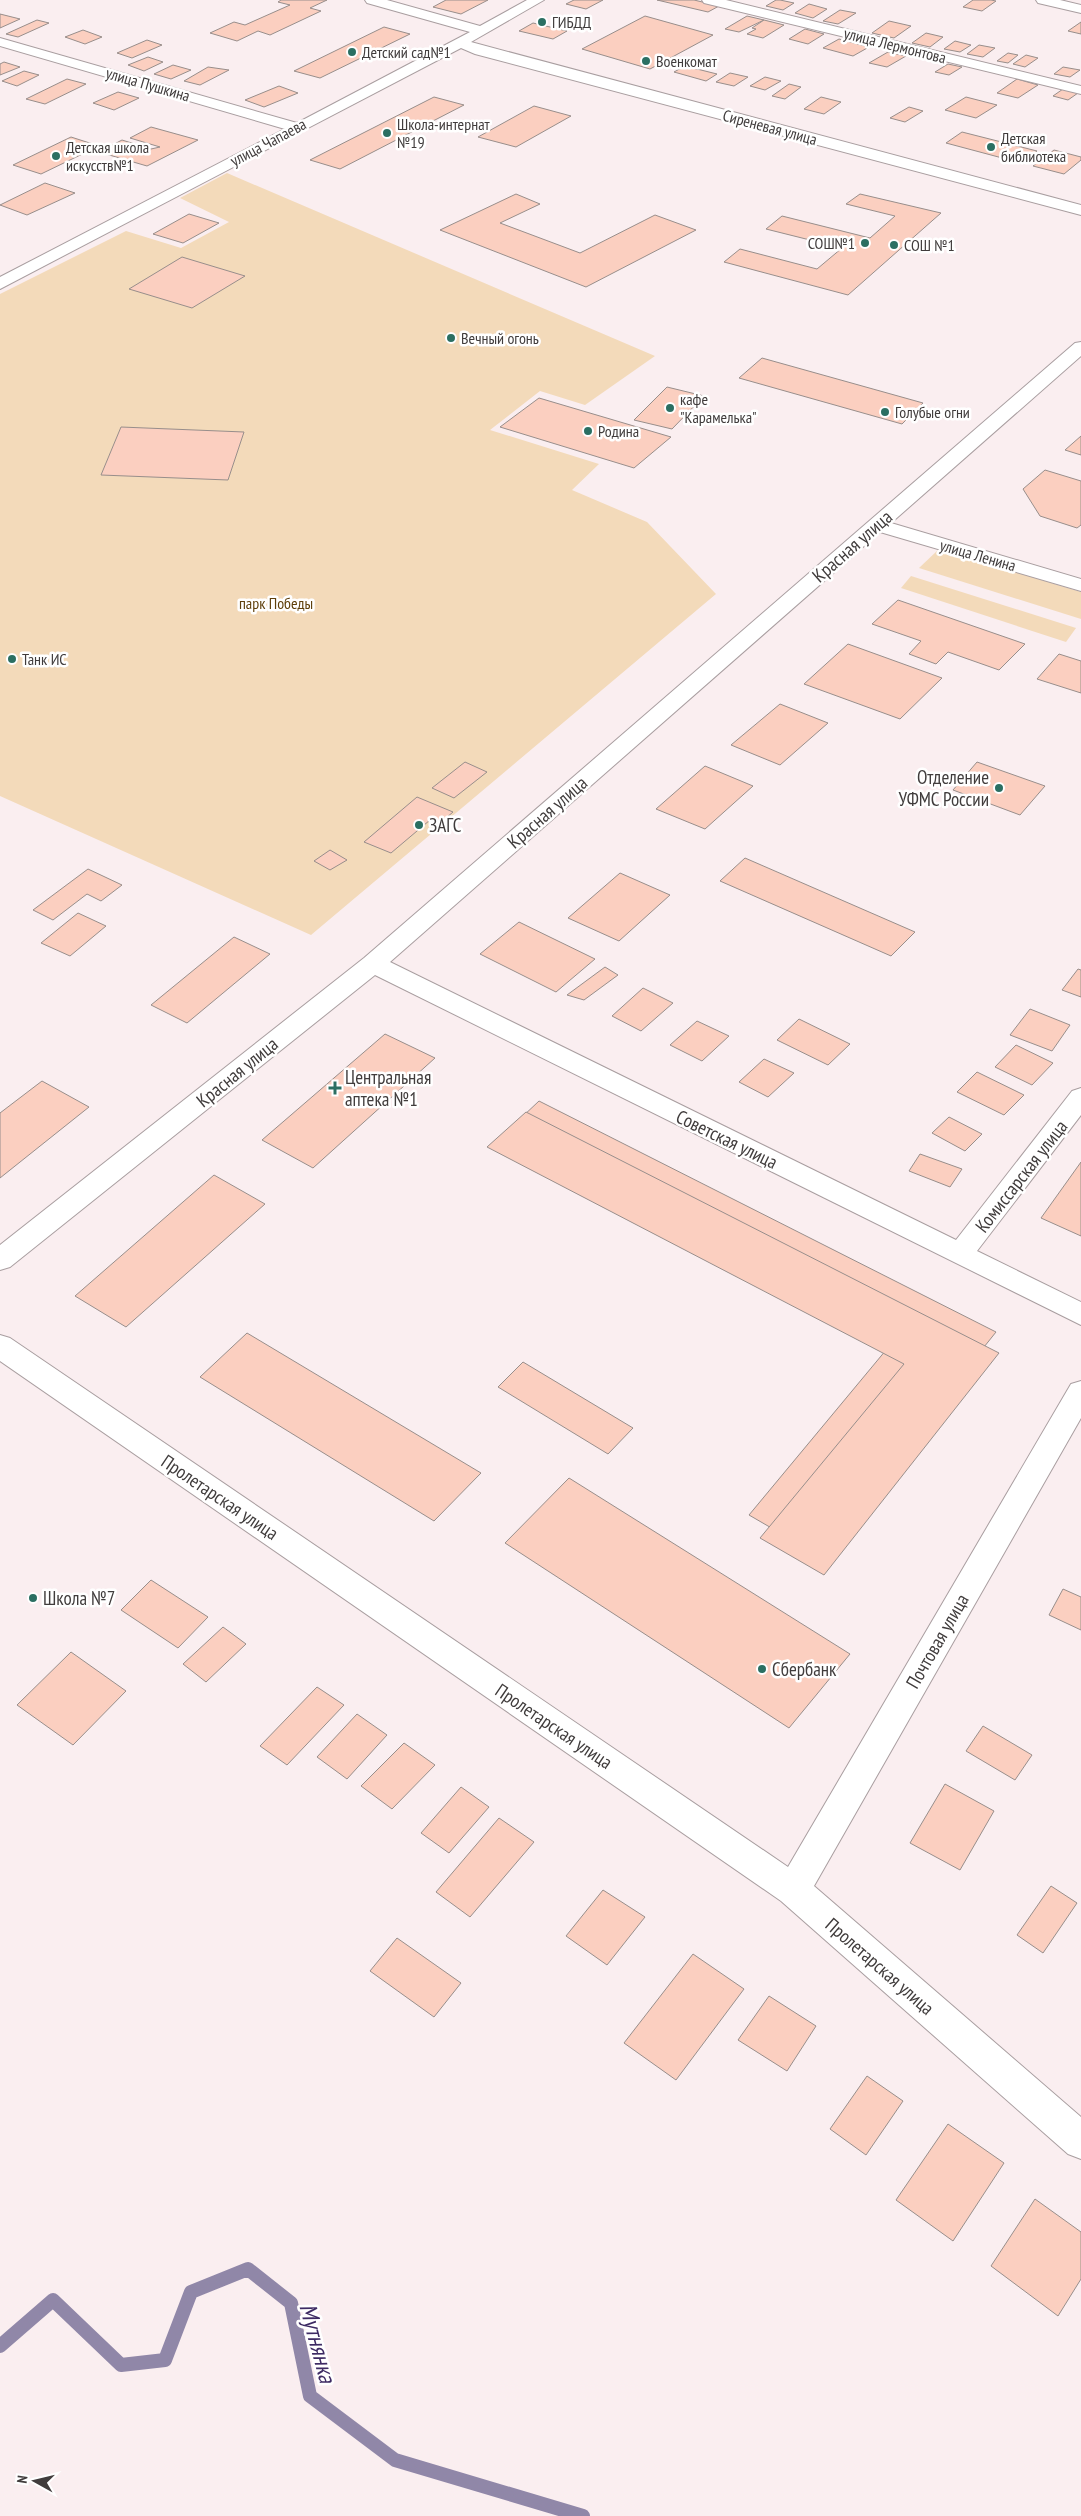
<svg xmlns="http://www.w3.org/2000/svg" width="1081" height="2516" font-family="'PT Sans Narrow',sans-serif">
<rect width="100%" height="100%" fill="#faeef0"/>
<!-- green -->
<g fill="#f3daba">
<path d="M227 173 655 356 585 405 540 391 490 430 599 464 572 490 647 522 716 594 311 935 0 796V294L126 231 181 248 229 222 180 198Z"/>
<path d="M939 549 1081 592V619L919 568Z"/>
<path d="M911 576 1076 628 1066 642 901 588Z"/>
</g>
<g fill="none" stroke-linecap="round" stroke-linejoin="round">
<!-- stream -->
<path stroke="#9087a8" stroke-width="14" d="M0 2346 53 2300 121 2365 165 2360 191 2292 248 2269 291 2303 310 2396 395 2460 583 2516"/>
</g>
<!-- building -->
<g fill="#fbcfc0" stroke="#988e8b">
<path d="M281 0H327L310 8 321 11 270 35 258 31 237 41 210 33 234 22 245 25 290 5 278 2Z"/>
<path d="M446 0H488L461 14 433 7Z"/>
<path d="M574 0H603L586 9 566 4Z"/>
<path d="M657 0H694L719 6 708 12Z"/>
<path d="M776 0H780L794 3 783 10 766 6Z"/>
<path d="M973 0H991L996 1 982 11 963 7Z"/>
<path d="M809 4 827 9 813 18 795 13Z"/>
<path d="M840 10 856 13 838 24 823 21Z"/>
<path d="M0 14 20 19 0 28Z"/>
<path d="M645 16 713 35 650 69 582 49Z"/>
<path d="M747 16 764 20 739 32 725 29Z"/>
<path d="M37 20 49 23 18 37 6 34Z"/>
<path d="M764 20 784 25 763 38 747 34 756 29 752 28Z"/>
<path d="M889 21 911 26 894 38 872 33Z"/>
<path d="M1081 22V34L1068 31Z"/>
<path d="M533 23 567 31 553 39 519 31Z"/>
<path d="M384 27 410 34 320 78 294 71Z"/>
<path d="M805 29 824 34 808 44 789 39Z"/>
<path d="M83 30 102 37 85 44 65 37Z"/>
<path d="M926 33 943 37 930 47 912 43Z"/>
<path d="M839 39 869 47 853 56 823 48Z"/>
<path d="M147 40 162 45 132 58 117 53Z"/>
<path d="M955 41 971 45 960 52 944 49Z"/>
<path d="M979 45 995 48 983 57 967 54Z"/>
<path d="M888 52 906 56 887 67 869 63Z"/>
<path d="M1008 53 1018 55 1008 63 997 61Z"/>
<path d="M1026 55 1038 58 1025 67 1013 64Z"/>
<path d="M148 57 163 62 144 71 128 65Z"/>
<path d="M4 62 20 67 0 75V64Z"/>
<path d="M948 64 962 67 949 75 935 72Z"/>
<path d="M173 65 191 70 171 79 154 74Z"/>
<path d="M685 66 717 74 706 81 674 72Z"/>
<path d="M208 67 229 70 200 85 184 81Z"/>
<path d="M1063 67 1080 70 1070 77 1054 74Z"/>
<path d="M24 71 39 75 17 86 2 81Z"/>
<path d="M730 73 748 77 734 86 716 82Z"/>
<path d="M765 77 781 81 765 90 750 86Z"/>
<path d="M67 79 86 84 45 104 26 99Z"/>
<path d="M1017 79 1038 85 1018 98 997 93Z"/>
<path d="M789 84 801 87 785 99 772 96Z"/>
<path d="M279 86 298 93 264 107 245 100Z"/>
<path d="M1063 89 1078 93 1068 100 1053 96Z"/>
<path d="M118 92 139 98 114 110 93 103Z"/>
<path d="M434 97 464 105 340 169 310 160Z"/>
<path d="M821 97 841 102 824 114 804 109Z"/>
<path d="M966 97 997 105 976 118 945 110Z"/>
<path d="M534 106 571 116 516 147 478 137Z"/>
<path d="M909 107 923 111 905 122 890 118Z"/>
<path d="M151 127 198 140 147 166 99 152 122 140 151 149 160 147 130 138Z"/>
<path d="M962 132 1037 151 1021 163 946 143Z"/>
<path d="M71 137 99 146 41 174 13 165Z"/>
<path d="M1054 150 1081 157V160L1064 174 1033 166Z"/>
<path d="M45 183 75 193 27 215 0 205Z"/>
<path d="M516 194 540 204 500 223 580 253 655 215 696 230 586 287 440 230Z"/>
<path d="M860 194 941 213 848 295 724 262 740 249 817 269 842 248 766 229 782 216 870 238 895 216 846 204Z"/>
<path d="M189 214 219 223 183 243 153 234Z"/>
<path d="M182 257 245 276 192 308 129 289Z"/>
<path d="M762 358 923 403 902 424 739 378Z"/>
<path d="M667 387 704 396 672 429 634 420Z"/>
<path d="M539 398 671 437 634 468 500 427Z"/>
<path d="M121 427 244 432 228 480 101 475Z"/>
<path d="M1081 436V455L1065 450Z"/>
<path d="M1045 470 1081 481V525L1077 528 1040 516 1023 489Z"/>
<path d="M898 600 1025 644 999 670 948 652 936 664 909 654 921 641 872 624Z"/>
<path d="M848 644 942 678 900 719 804 684Z"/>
<path d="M1059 654 1081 661V693L1037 679Z"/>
<path d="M780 704 828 723 780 765 731 745Z"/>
<path d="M465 762 487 772 454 798 432 788Z"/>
<path d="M977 762 1045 786 1020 815 953 790Z"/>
<path d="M705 766 753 786 705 829 656 809Z"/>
<path d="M417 797 453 812 439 824 430 820 391 853 364 842Z"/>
<path d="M330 850 347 860 330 870 314 861Z"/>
<path d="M745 858 915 932 891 956 720 881Z"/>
<path d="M88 869 122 885 101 901 87 894 53 920 33 910Z"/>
<path d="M620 873 670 895 619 941 568 918Z"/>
<path d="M78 913 106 926 70 956 41 943Z"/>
<path d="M519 922 595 959 556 992 480 954Z"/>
<path d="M234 937 270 954 187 1023 151 1005Z"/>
<path d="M605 967 618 975 584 1000 567 995Z"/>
<path d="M1078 969 1081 970V997L1062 990Z"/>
<path d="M643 988 673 1003 641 1031 612 1016Z"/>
<path d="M1030 1009 1070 1025 1052 1051 1010 1035Z"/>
<path d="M799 1019 850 1044 828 1065 777 1040Z"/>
<path d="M697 1021 729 1036 702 1061 670 1045Z"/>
<path d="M385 1034 435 1058 313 1168 262 1140Z"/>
<path d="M1016 1045 1053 1063 1032 1085 995 1067Z"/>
<path d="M764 1059 794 1073 768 1097 739 1082Z"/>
<path d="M977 1072 1024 1095 1004 1115 957 1092Z"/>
<path d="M42 1081 89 1107 0 1178V1113Z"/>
<path d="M539 1101 996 1332 818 1555 749 1515 896 1338 504 1134Z"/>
<path d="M526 1112 999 1353 824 1575 760 1538 904 1364 487 1147Z"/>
<path d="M949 1117 982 1134 965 1151 932 1133Z"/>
<path d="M920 1154 962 1169 950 1187 909 1171Z"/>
<path d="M1081 1162V1236L1041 1218Z"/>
<path d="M214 1175 265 1204 126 1327 75 1296Z"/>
<path d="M247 1333 481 1473 434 1521 200 1377Z"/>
<path d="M523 1362 633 1428 608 1454 498 1387Z"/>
<path d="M569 1478 850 1654 789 1728 505 1543Z"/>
<path d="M151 1580 208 1617 178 1648 121 1610Z"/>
<path d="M1063 1589 1081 1597V1630L1049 1615Z"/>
<path d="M223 1627 246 1644 206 1682 183 1664Z"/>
<path d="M71 1652 126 1691 73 1745 17 1705Z"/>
<path d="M317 1687 344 1705 287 1765 260 1746Z"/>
<path d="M357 1714 387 1735 347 1779 317 1757Z"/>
<path d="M983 1726 1032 1755 1015 1780 966 1751Z"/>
<path d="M404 1743 435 1765 392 1809 361 1786Z"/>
<path d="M945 1784 994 1811 960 1870 910 1843Z"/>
<path d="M461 1787 489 1807 449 1853 421 1833Z"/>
<path d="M499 1818 534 1842 470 1917 436 1892Z"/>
<path d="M1051 1886 1077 1903 1043 1953 1017 1935Z"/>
<path d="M603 1890 645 1917 607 1965 566 1936Z"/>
<path d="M397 1938 461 1983 434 2017 370 1971Z"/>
<path d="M693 1954 744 1989 676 2080 624 2043Z"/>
<path d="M769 1996 816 2026 787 2071 738 2040Z"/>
<path d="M867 2076 903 2101 866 2155 830 2129Z"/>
<path d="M948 2124 1004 2163 953 2241 896 2200Z"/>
<path d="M1035 2199 1081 2232V2279L1058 2316 991 2266Z"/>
</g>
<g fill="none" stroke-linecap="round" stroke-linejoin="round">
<defs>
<g id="minor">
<path d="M365 0H387L480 26 527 0H544L471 42 1081 205V215L475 54 461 48 0 289V277L285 129 0 46V38L297 123 470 32 367 3Z"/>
<path d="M702 0H726L1081 86V94L704 3Z"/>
<path d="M1036 0H1060L1081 5V13L1038 3Z"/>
<path d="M1081 342V356L891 523 1081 579V591L880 532 390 962 956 1240 1072 1091 1081 1088V1115L977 1251 1081 1302V1325L375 975 10 1267 0 1270V1245L364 958 1075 343Z"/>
<path d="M0 1335 10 1338 788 1867 1071 1384 1081 1381V1418L814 1886 1081 2117V2159L1068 2154 781 1901 0 1361Z"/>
</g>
</defs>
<!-- minor casing -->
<use href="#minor" stroke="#a99ea0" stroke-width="2"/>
<!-- minor -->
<use href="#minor" fill="#fff" fill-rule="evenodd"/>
</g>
<!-- markers -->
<g fill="#2b6f62" stroke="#fff" stroke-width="2">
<circle cx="542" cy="22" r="5"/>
<circle cx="352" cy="52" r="5"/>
<circle cx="646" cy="61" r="5"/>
<circle cx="387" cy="133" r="5"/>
<circle cx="991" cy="147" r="5"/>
<circle cx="56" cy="156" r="5"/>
<circle cx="865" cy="243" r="5"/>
<circle cx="894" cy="245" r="5"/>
<circle cx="451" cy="338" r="5"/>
<circle cx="670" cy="408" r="5"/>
<circle cx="885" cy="412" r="5"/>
<circle cx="588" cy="431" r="5"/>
<circle cx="12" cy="659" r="5"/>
<circle cx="999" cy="788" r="5"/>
<circle cx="419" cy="825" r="5"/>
<path d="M332.5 1080.5h5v5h5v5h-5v5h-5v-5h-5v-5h5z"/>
<circle cx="33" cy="1598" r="5"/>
<circle cx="762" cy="1669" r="5"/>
</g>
<g text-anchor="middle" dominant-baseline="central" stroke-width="5" stroke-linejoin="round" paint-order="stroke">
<!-- far-poi labels -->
<g font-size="16" fill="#403c3c" stroke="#fff" text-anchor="start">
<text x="552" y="22">ГИБДД</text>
<text x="362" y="52">Детский сад№1</text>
<text x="656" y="61">Военкомат</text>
<text x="397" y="124">Школа-интернат<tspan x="397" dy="18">№19</tspan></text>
<text x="1001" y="138">Детская<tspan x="1001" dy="18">библиотека</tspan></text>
<text x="66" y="147">Детская школа<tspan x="66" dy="18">искусств№1</tspan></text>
<text x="855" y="243" text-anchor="end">СОШ№1</text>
<text x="904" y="245">СОШ №1</text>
<text x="461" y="338">Вечный огонь</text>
<text x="680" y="399">кафе<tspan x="680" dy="18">"Карамелька"</tspan></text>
<text x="895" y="412">Голубые огни</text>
<text x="598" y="431">Родина</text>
<text x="22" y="659">Танк ИС</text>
</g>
<!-- far-street labels -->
<g font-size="16" fill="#403c3c" stroke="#fff">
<text transform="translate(895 45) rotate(14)">улица Лермонтова</text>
<text transform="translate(148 84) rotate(16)">улица Пушкина</text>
<text transform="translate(770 127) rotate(15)">Сиреневая улица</text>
<text transform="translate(268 142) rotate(-28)">улица Чапаева</text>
<text transform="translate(978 555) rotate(16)">улица Ленина</text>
</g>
<!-- far-park labels -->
<g font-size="16" fill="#5f3f0a" stroke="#fff">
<text x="276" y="603">парк Победы</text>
</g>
<!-- street labels -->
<g font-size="19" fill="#403c3c" stroke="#fff">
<text transform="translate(852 546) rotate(-41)">Красная улица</text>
<text transform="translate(547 812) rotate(-41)">Красная улица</text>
<text transform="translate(237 1072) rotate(-39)">Красная улица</text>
<text transform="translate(727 1139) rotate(26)">Советская улица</text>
<text transform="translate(1021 1176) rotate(-52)">Комиссарская улица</text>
<text transform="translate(220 1497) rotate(34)">Пролетарская улица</text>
<text transform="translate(937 1641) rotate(-60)">Почтовая улица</text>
<text transform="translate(554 1726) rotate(34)">Пролетарская улица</text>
<text transform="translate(880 1966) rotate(41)">Пролетарская улица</text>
</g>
<!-- poi labels -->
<g font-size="19" fill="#403c3c" stroke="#fff" text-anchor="start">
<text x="989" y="777" text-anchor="end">Отделение<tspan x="989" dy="22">УФМС России</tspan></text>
<text x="429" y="825">ЗАГС</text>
<text x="345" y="1077">Центральная<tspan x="345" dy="22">аптека №1</tspan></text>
<text x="43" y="1598">Школа №7</text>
<text x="772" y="1669">Сбербанк</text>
</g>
<!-- near-water labels -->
<g font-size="24" font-style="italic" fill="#3d2a63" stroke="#fff">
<text transform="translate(318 2343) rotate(75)">Мутнянка</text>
</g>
</g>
<!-- north arrow -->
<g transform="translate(35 2481) rotate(278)" stroke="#ffffff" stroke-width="4" paint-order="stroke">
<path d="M0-4L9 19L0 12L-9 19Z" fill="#403c3c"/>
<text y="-8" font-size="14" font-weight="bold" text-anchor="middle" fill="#403c3c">N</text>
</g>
</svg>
